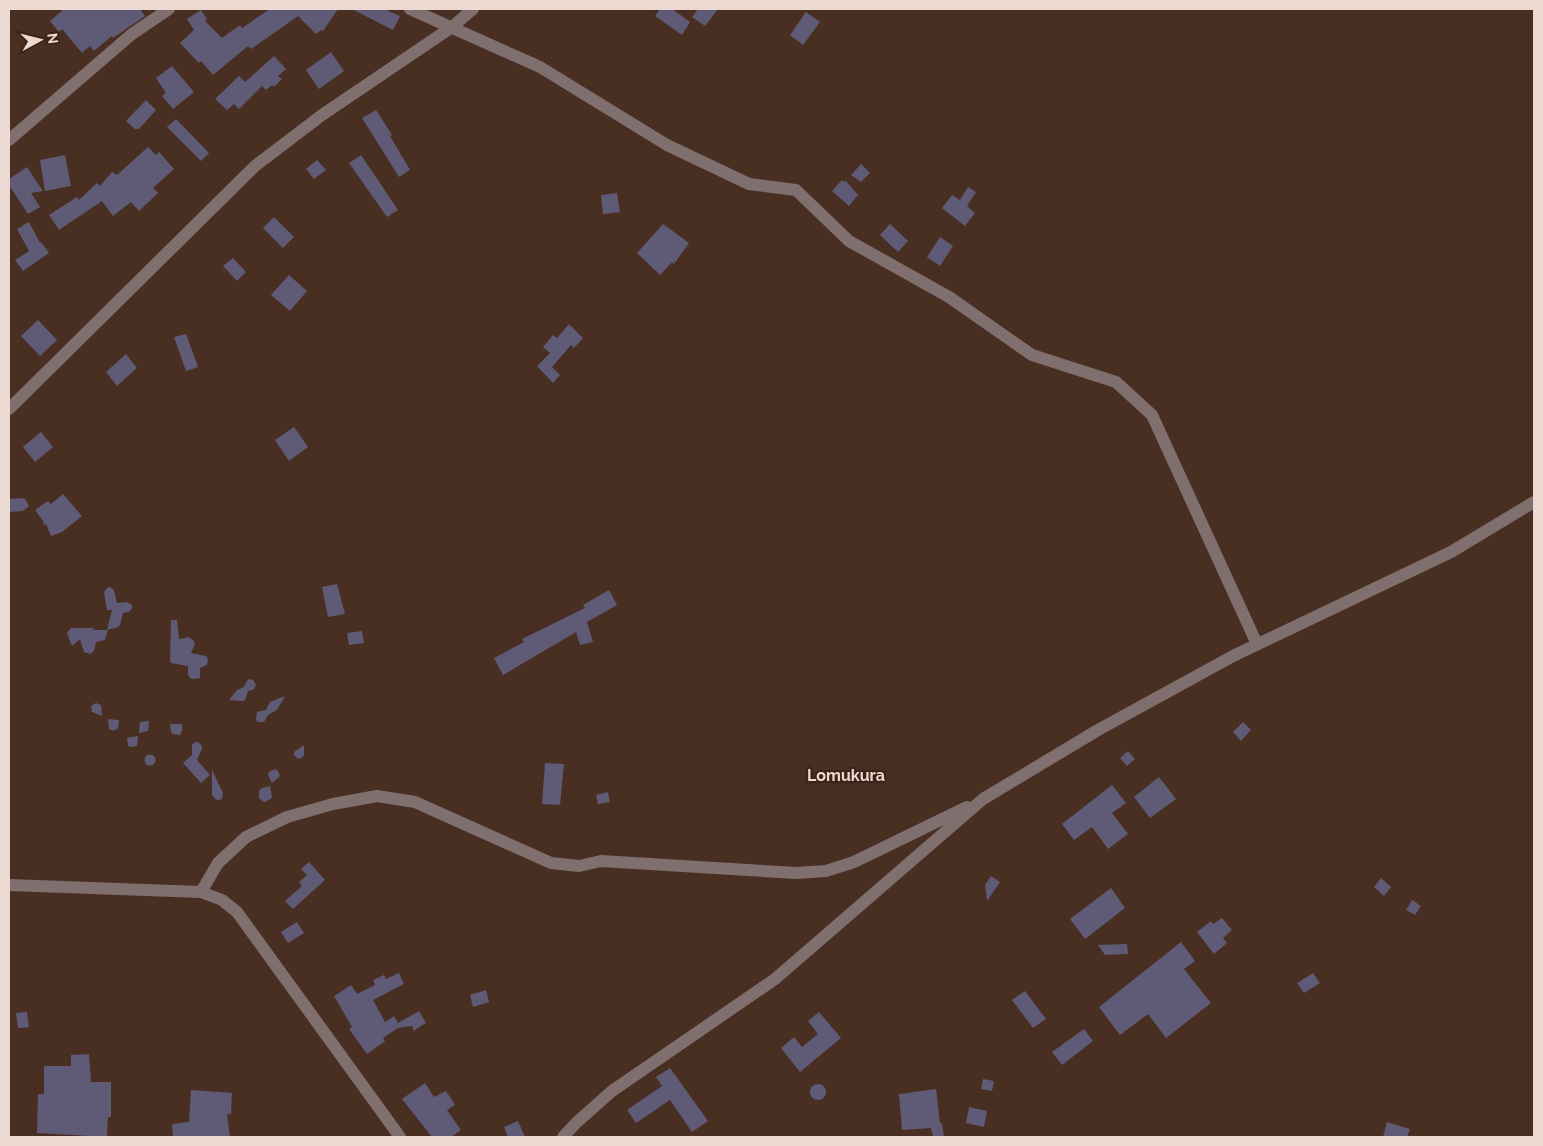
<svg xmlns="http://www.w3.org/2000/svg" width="1543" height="1146" font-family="Raleway,sans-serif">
<rect width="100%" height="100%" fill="#492e22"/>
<!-- building -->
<g fill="#5f5b77">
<path d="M64 9H140L145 16 113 38 112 36 94 51 90 46 82 53 62 29 59 32 50 21Z"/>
<path d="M270 9H338L323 31 321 30 316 34 298 16 251 49 248 46 213 75 201 61 199 63 180 43 194 30 187 19 201 10 207 19 205 21 222 38 240 25 242 28Z"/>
<path d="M352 9H384L400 16 393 30Z"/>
<path d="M660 9H672L690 22 682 35 655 16Z"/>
<path d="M698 9H718L705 26 692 17Z"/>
<path d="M806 12 820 22 803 45 790 35Z"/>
<path d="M331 52 344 71 319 89 306 70Z"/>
<path d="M274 56 286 69 278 76 282 79 274 87 272 85 266 90 262 86 239 109 234 104 227 110 215 99 239 76 245 82Z"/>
<path d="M172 66 194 92 173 109 162 96 166 93 156 78Z"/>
<path d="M146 100 156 110 139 129H135L126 121Z"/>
<path d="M376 110 392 135 390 136 410 170 399 177 362 118Z"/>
<path d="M176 119 209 153 201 161 167 127Z"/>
<path d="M148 147 156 155 159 152 174 169 153 188 158 193 139 211 131 202 113 216 102 201 59 230 49 215 77 197 79 200 97 183 100 186 112 172 117 175Z"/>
<path d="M65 155 71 186 45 191 40 160Z"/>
<path d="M361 155 398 210 387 217 349 163Z"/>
<path d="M317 160 326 170 314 179 306 169Z"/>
<path d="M861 164 870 173 861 182 851 175Z"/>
<path d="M27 167 43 191 31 193 40 207 28 214 9 185V179Z"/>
<path d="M842 180 844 182 846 181 858 195 849 206 832 191Z"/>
<path d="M968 187 976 192 967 206 975 213 965 226 942 208 952 195 960 200Z"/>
<path d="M617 193 620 212 603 214 601 195Z"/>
<path d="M274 217 294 237 283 248 263 228Z"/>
<path d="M29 222 40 243 41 242 49 253 23 271 15 260 29 251 17 229Z"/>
<path d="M663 224 689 243 674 264 672 262 660 275 637 253Z"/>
<path d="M890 224 908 241 898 252 880 235Z"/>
<path d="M940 237 953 246 940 266 927 257Z"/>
<path d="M233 258 246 272 237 281 223 266Z"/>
<path d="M289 275 307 291 290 311 271 295Z"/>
<path d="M38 320 57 340 40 356 21 336Z"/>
<path d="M569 324 583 338 574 348 571 345 552 367 560 375 553 383 537 366 550 353 543 347 553 335 557 338Z"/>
<path d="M186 334 198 367 186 371 174 337Z"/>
<path d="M126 354 137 368 117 386 106 372Z"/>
<path d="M294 427 308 447 289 461 275 440Z"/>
<path d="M41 432 53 447 35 462 23 447Z"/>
<path d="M63 494 82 516 62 532 51 536 46 524 44 525 43 521 35 510 48 501 51 504Z"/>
<path d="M22 498 25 499 29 506 23 511 9 512V499Z"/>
<path d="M337 584 345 614 328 617 322 587Z"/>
<path d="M110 587 114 590 117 603 127 602 132 605V608L129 612 123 613 120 625 118 627 107 630 112 610H107L104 592 107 588Z"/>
<path d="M609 590 617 605 587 622 593 642 580 645 576 632 503 675 494 658 524 642 522 639 585 608 583 605Z"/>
<path d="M171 620H177L179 639 189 637 194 641 195 644 191 653 206 656 208 659 207 665 200 668V678L193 679 190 678 188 675V666L171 663 170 660Z"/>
<path d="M71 628H95L92 630H108L105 640 96 642 94 651 90 654 84 652 80 639 72 646 67 633Z"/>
<path d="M362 631 364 643 349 645 347 633Z"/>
<path d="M248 679 253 680 256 685 253 690 248 691 245 700 242 701 229 700 237 690 244 687Z"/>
<path d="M285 696 277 710 268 715 264 722H258L256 720 257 712 266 710 270 702Z"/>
<path d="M96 703 101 705 102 716 92 712 91 706Z"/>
<path d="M108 719 119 720 118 728 114 731 109 729Z"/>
<path d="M149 721 148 731 139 733 140 722Z"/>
<path d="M1243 722 1251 730 1241 741 1233 732Z"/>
<path d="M170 724H182V731L180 735 173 734 171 732Z"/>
<path d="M138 736 137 746 132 747 128 746 127 738Z"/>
<path d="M195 742H198L202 746V749L197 760 210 775 201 783 183 763 192 755V745Z"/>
<path d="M304 745V755L303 757 298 759 294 755V752Z"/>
<path d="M1128 751 1135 759 1127 766 1120 758Z"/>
<circle cx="150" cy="760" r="5.5"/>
<path d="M545 763 564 764 560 805 542 804Z"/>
<path d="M275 769 278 771 280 776 272 783 268 775 269 772Z"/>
<path d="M212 770 223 793 222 799 219 800H216L212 795Z"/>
<path d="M1159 777 1176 799 1150 818 1134 797Z"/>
<path d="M1112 785 1126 803 1112 813 1128 834 1108 849 1092 827 1074 840 1062 824Z"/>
<path d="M270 786 272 798 265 802 262 801 259 798V791L262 788Z"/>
<path d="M608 792 610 802 598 804 596 795Z"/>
<path d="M309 862 325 880 293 909 285 901 302 886 299 882 307 875 301 869Z"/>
<path d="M991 876 1000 882 987 901 985 885Z"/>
<path d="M1381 878 1391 887 1384 896 1374 887Z"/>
<path d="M1111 888 1125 908 1085 939 1070 919Z"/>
<path d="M1412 900 1421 906 1415 915 1406 910Z"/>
<path d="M1222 918 1232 930 1223 938 1227 943 1214 954 1197 932 1211 921 1213 924Z"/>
<path d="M297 922 304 933 288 943 281 932Z"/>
<path d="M1181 942 1195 961 1184 969 1211 1003 1166 1038 1148 1014 1120 1035 1099 1007Z"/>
<path d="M1127 944 1128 954 1105 955 1098 945Z"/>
<path d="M399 973 404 984 373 1000 385 1022 394 1016 398 1023 419 1011 426 1023 413 1031V1026L398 1028 383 1038 385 1041 367 1054 349 1029 352 1027 334 996 351 985 357 994 375 985 373 980 384 975 386 979Z"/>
<path d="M1313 973 1320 983 1304 993 1297 983Z"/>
<path d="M486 990 489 1002 473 1007 470 995Z"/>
<path d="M1025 991 1046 1019 1033 1028 1012 1000Z"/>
<path d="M27 1012 29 1027 18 1028 16 1013Z"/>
<path d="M819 1012 841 1038 800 1072 781 1048 794 1037 802 1047 818 1034 808 1021Z"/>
<path d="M1084 1029 1093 1041 1062 1065 1052 1052Z"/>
<path d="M89 1054 91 1082H111V1117H108L107 1137 37 1133 38 1094H44V1066H71V1055Z"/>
<path d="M670 1068 708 1121 692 1132 670 1100 636 1123 627 1110 662 1086 656 1077Z"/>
<path d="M983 1079 994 1081 992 1091 981 1089Z"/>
<path d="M425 1083 434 1097 446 1091 455 1105 447 1110 461 1130 451 1137H432L402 1099Z"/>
<circle cx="818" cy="1092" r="8"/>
<path d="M936 1089 940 1123H942L944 1137H933L931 1128 902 1130 899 1094Z"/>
<path d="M191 1090 232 1093 231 1114H227L230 1137H173L172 1124 189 1122Z"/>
<path d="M969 1107 987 1111 984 1127 966 1123Z"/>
<path d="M518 1121 525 1137H508L504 1127Z"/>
<path d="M1387 1122 1410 1129 1407 1137H1383Z"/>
</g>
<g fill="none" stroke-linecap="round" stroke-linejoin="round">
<!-- minor -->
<g stroke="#7f6f6e" stroke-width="12">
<path d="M410 9 540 67 667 145 749 184 796 190 849 241 949 297 1032 355 1116 382 1152 415 1257 644"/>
<path d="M9 140 132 34 169 9"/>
<path d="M9 409 255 166 322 115 452 27 473 9"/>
<path d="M9 885 201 892 222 900 237 912 400 1137"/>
<path d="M201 892 218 863 246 837 287 817 333 804 377 796 415 802 551 863 579 866 601 861 796 873 826 871 854 862 967 807"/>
<path d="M563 1137 576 1123 612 1091 775 979 983 799 1098 730 1233 656 1451 552 1534 502"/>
</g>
</g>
<g text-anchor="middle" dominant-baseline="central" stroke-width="4.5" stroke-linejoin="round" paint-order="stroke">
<!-- quarter labels -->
<g font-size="16" font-weight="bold" fill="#ebd9d2" stroke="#3e2418">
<text x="846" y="775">Lomukura</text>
</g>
</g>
<!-- border -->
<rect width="1543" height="1146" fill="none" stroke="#ebd9d2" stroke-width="20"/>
<!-- north arrow -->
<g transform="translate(40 40) rotate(83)" stroke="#3e2418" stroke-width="4" paint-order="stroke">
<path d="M0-4L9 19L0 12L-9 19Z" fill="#ebd9d2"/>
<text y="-8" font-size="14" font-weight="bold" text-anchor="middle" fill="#ebd9d2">N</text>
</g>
</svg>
